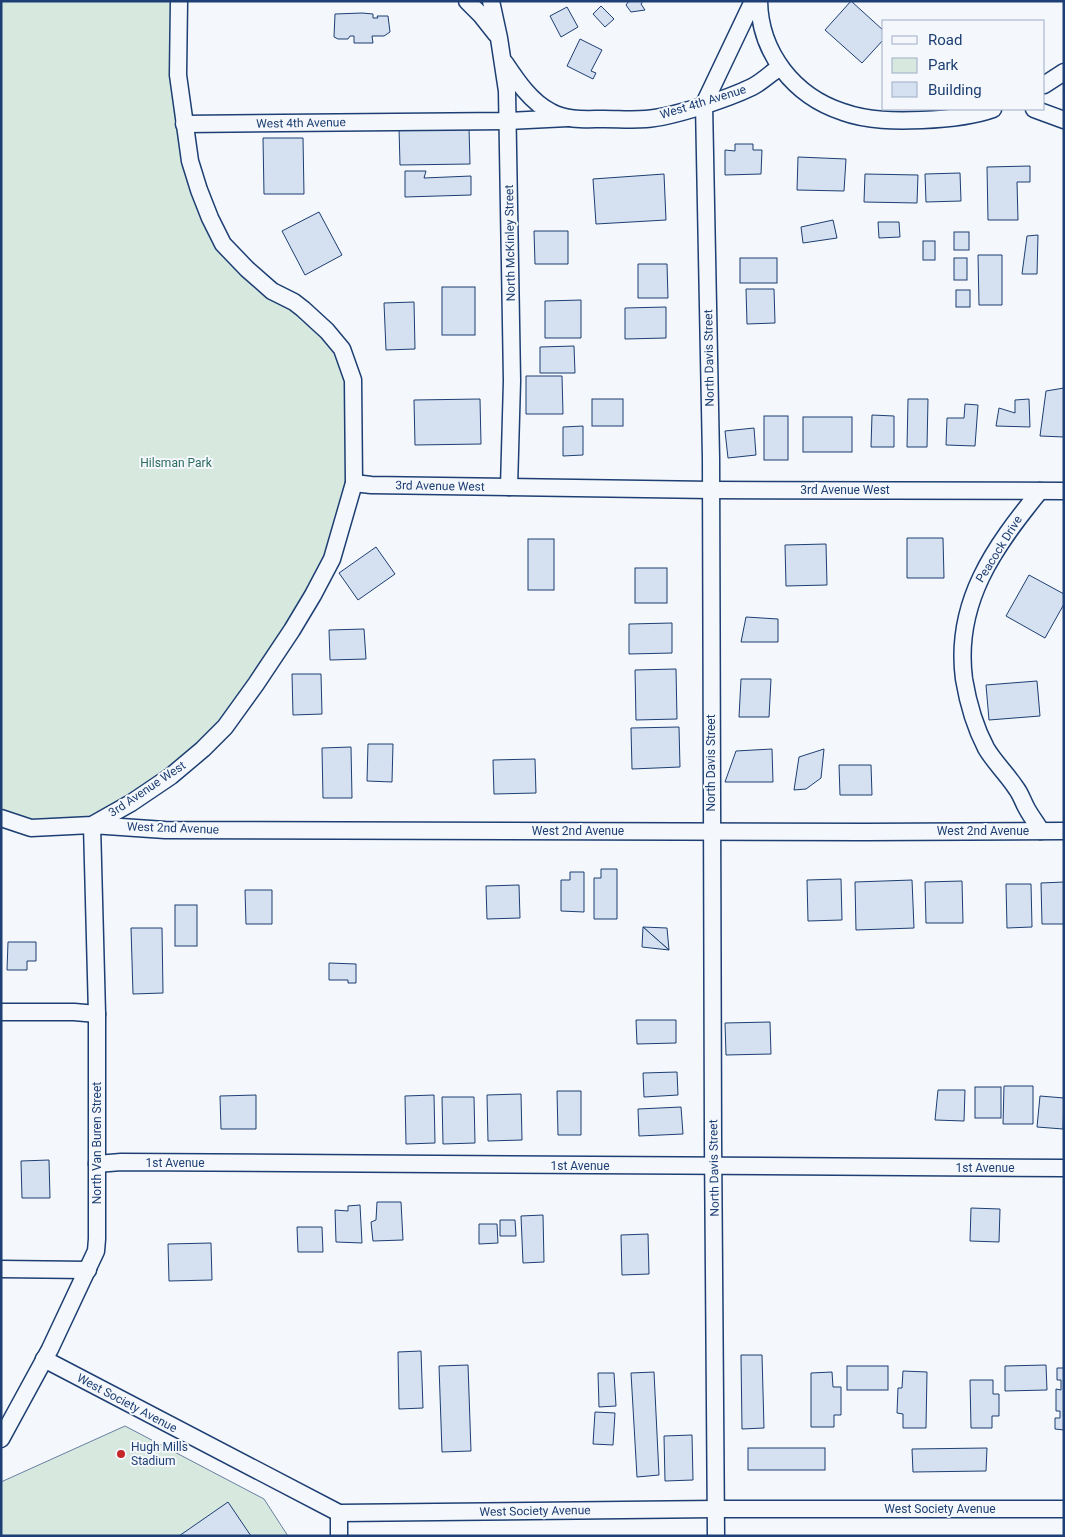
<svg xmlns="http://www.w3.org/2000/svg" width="1065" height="1537" font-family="Roboto,sans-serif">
<rect width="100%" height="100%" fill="#f4f7fb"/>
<!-- green -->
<g fill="#d7e8df" stroke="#687fa3">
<path d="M1 1H176L174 76 208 222 294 305 344 357 352 483 314 590 202 748 95 821 32 826 1 817Z"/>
<path d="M125 1426 264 1499 288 1536H1V1482Z"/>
</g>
<!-- building -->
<g fill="#d5e0f0" stroke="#1d3f73">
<path d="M629 1H643L641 4 645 10 631 12 626 5Z"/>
<path d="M851 1 884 31V39L862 63 825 30Z"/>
<path d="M601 6 614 19 605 27 593 14Z"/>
<path d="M567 7 578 27 561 37 550 16Z"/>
<path d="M362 13 373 14V18H378L377 16H388L390 32 384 36H372L373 43H354V36H350L348 39H338L334 37 335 14Z"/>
<path d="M580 39 602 50 591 71 596 73 593 79 567 66Z"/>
<path d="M469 127 470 164 400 165 399 128Z"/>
<path d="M263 138H303L304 194H264Z"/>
<path d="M735 144H753V150H762L761 174 725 175V150L735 151Z"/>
<path d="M798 157 846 159 844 191 797 190Z"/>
<path d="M1030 166V182H1017L1018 220H988L987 167Z"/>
<path d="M405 171H426L424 178 471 176V195L405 197Z"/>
<path d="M960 173 961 201 926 202 925 174Z"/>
<path d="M664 174 666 220 596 224 593 179Z"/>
<path d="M865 174 918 175 917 203 864 202Z"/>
<path d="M319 212 342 255 305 275 282 231Z"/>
<path d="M833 220 837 238 803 243 801 227Z"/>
<path d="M878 222H899L900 237 879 238Z"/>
<path d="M534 231H568V264H535Z"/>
<rect x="954" y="232" width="15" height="18"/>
<path d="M1038 235 1037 274H1022L1027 236Z"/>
<rect x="923" y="241" width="12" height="19"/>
<path d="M978 255H1002V305H979Z"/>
<rect x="740" y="258" width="37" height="25"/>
<rect x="954" y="258" width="13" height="22"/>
<path d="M638 264H667L668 298H638Z"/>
<rect x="442" y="287" width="33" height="48"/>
<path d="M746 289H774L775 323 747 324Z"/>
<rect x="956" y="290" width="14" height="17"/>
<path d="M581 300V338H545V301Z"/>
<path d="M414 302 415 349 386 350 384 303Z"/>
<path d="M666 307V338L625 339V308Z"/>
<path d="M574 346 575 373H540V347Z"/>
<path d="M526 376H562L563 414H526Z"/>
<path d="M1064 388V437L1040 436 1046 391Z"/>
<path d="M480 399 481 444 415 445 414 400Z"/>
<rect x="592" y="399" width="31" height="27"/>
<path d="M908 399H928L927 447H907Z"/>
<path d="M1029 399 1030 427 996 426 999 408 1015 413V400Z"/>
<path d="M965 404 978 405 975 446 946 445 947 418H964Z"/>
<path d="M872 415 894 416V447H871Z"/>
<rect x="764" y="416" width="24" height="44"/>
<rect x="803" y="417" width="49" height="35"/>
<path d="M583 426V455L563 456V427Z"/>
<path d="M754 428 756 455 728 458 725 431Z"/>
<path d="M907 538H943L944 578H907Z"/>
<rect x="528" y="539" width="26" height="51"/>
<path d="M826 544 827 585 786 586 785 545Z"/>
<path d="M376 547 395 574 358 600 339 573Z"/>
<rect x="635" y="568" width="32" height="35"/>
<path d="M1029 575 1064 594V604L1045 638 1006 616Z"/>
<path d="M746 617 778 619V642H741Z"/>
<path d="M672 623V653L629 654V624Z"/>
<path d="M364 629 366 659 330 660 329 630Z"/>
<path d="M676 669 677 719 636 720 635 670Z"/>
<path d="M292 674H321L322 714 293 715Z"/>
<path d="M741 679H771L769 717H739Z"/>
<path d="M1037 681 1040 716 989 720 986 685Z"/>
<path d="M679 727 680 767 632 769 631 728Z"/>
<path d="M368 744H393L392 782 367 781Z"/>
<path d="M351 747 352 798H323L322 748Z"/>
<path d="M772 749 773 782H725L736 751Z"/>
<path d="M824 749 821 778 806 789 794 790 799 757Z"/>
<path d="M535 759 536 793 494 794 493 760Z"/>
<path d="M839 765H871L872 795H840Z"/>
<path d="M601 869H617V919H594V878H601Z"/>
<path d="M570 872H584V912L561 911V880H570Z"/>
<path d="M841 879 842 920 808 921 807 880Z"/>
<path d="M912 880 914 928 856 930 855 882Z"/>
<path d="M962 881 963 923H926L925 882Z"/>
<path d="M1064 882V924H1042L1041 883Z"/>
<path d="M1006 884H1031L1032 927 1007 928Z"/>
<path d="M519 885 520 918 487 919 486 886Z"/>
<path d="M245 890H272V924H246Z"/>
<rect x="175" y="905" width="22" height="41"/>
<path d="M643 927 667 928 669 950Z"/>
<path d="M643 927 669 950 642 947Z"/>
<path d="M131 928H162L163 993 133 994Z"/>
<path d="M8 942H36V961H27V970H7Z"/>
<path d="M329 963 356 964V983H348V980H329Z"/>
<path d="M636 1020H676V1043L637 1044Z"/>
<path d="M770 1022 771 1054 726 1055 725 1023Z"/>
<path d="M677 1072 678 1095 644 1097 643 1073Z"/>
<path d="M1004 1086H1033V1124H1003Z"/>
<rect x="975" y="1087" width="26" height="31"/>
<path d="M938 1090H965L964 1121 935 1120Z"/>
<path d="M557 1091H581V1135H558Z"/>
<path d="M521 1094 522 1140 488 1141 487 1095Z"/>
<path d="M256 1095V1129H221L220 1096Z"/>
<path d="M434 1095 435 1143 406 1144 405 1096Z"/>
<path d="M1040 1096 1064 1098 1063 1129 1037 1127Z"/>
<path d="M442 1097H474L475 1143 443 1144Z"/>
<path d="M681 1107 683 1134 639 1136 638 1109Z"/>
<path d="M49 1160 50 1198H22L21 1161Z"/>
<path d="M377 1202H401L403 1240 373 1241 371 1222 376 1220Z"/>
<path d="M360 1205 362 1243 336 1242 335 1210 348 1211V1206Z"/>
<path d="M971 1208 1000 1209 999 1242 970 1241Z"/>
<path d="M543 1215 544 1262 523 1263 521 1216Z"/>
<path d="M500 1220H515L516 1236H500Z"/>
<path d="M479 1224H497L498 1243 479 1244Z"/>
<path d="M297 1227H322L323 1252H298Z"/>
<path d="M648 1234 649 1274 622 1275 621 1235Z"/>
<path d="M211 1243 212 1280 169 1281 168 1244Z"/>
<path d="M421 1351 423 1408 399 1409 398 1352Z"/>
<path d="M741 1355H762L764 1428 742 1429Z"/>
<path d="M468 1365 471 1451 442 1452 439 1366Z"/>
<path d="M1046 1365 1047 1390 1005 1391V1366Z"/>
<rect x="847" y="1366" width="41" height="24"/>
<path d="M1057 1368H1064V1430L1055 1429V1418H1060V1411H1056V1389L1061 1390V1380H1057Z"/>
<path d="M903 1371 927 1372 926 1428H903V1414L897 1413 898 1388H902Z"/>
<path d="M654 1372 659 1475 637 1477 631 1373Z"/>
<path d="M832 1372 833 1387H841V1415H834V1427H811V1373Z"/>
<path d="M598 1373H614L616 1406 599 1407Z"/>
<path d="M970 1380H993V1394H999V1416H992V1428H971Z"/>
<path d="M595 1412 615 1413 613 1445 593 1444Z"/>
<path d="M692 1435 693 1480 665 1481 664 1436Z"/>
<rect x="748" y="1448" width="77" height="22"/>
<path d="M987 1448 986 1471 913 1472 912 1449Z"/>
<path d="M228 1502 251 1536H179Z"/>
</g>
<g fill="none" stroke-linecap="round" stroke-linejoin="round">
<defs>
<g id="minor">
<path d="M467 1 481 15 496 34"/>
<path d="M491 1 499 38 507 91 512 381 509 487"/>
<path d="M759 1C760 53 794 96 843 112 868 121 896 121 922 120 946 119 971 117 993 109"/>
<path d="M505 63C517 81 531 102 551 112 568 121 586 119 604 119 618 119 632 120 646 119 673 117 727 99 752 87 762 82 771 73 780 67"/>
<path d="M1044 85 1064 72"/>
<path d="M1034 109 1064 120"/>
<path d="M184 124 507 121 568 118"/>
<path d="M354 483 371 485 711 490 1064 491"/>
<path d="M1040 491C994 547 954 603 964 679 968 703 975 727 986 748 994 762 1007 774 1016 788 1020 793 1022 799 1025 805 1029 814 1036 822 1041 831"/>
<path d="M1 818 31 828 92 825 131 803 171 776 203 749 225 727 256 684 292 630 313 595 332 559 354 483 353 380 342 349 327 331 303 309 294 302 272 291 247 269 223 244 210 218 199 190 190 161 178 75 179 1"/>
<path d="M1 1012H74L97 1014"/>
<path d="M97 1164 121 1162 1064 1168"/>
<path d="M1 1269 88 1270"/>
<path d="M44 1359 339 1513 716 1509H1064"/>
<path d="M1 1439 50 1349 96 1251 97 1239V1014L92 825 165 830 865 832 1064 831"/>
<path d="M339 1513V1536"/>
<path d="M716 1536 713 1140 711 458 704 104 753 1"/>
</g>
</defs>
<!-- minor casing -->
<use href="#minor" stroke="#1d3f73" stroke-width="19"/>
<!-- minor -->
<use href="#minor" stroke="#f4f7fb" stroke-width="16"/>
</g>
<!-- markers -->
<circle fill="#c62828" stroke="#f4f7fb" stroke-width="2" cx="121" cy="1454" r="5"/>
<g text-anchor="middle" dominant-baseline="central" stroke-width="4" stroke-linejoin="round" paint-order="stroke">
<!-- street labels -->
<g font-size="12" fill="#1d3f73" stroke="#f4f7fb">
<text transform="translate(703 102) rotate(-17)">West 4th Avenue</text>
<text transform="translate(301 123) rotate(-1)">West 4th Avenue</text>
<text transform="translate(510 243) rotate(-91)">North McKinley Street</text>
<text transform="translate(709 358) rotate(-91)">North Davis Street</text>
<text transform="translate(440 486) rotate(1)">3rd Avenue West</text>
<text x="845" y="490">3rd Avenue West</text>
<text transform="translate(999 549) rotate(-58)">Peacock Drive</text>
<text transform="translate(711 763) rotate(-90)">North Davis Street</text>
<text transform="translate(147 789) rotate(-34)">3rd Avenue West</text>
<text transform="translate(173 828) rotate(2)">West 2nd Avenue</text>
<text x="578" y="831">West 2nd Avenue</text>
<text x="983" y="831">West 2nd Avenue</text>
<text transform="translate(97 1143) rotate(-90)">North Van Buren Street</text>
<text x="175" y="1163">1st Avenue</text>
<text x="580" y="1166">1st Avenue</text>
<text transform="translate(714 1168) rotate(-91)">North Davis Street</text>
<text x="985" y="1168">1st Avenue</text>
<text transform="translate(127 1403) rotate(28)">West Society Avenue</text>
<text x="940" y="1509">West Society Avenue</text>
<text transform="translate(535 1511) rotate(-1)">West Society Avenue</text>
</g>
<!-- park labels -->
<g font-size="12" fill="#2c6c60" stroke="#f4f7fb">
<text x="176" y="463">Hilsman Park</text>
</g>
<!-- poi labels -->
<g font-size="12" fill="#1d3f73" stroke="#f4f7fb" text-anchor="start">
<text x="131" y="1447">Hugh Mills<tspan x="131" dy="14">Stadium</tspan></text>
</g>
</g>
<!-- border -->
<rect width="1065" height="1537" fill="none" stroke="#1d3f73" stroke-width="5"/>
<!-- legend -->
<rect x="882" y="20" width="162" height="90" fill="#f4f7fb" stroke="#9eadc5"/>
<rect x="892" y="36" width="25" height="8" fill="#f4f7fb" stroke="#9eadc5"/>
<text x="928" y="45" font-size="15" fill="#1d3f73">Road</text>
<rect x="892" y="58" width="25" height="15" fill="#d7e8df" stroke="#9eadc5"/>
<text x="928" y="70" font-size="15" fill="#1d3f73">Park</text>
<rect x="892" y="82" width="25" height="15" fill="#d5e0f0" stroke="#9eadc5"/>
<text x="928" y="95" font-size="15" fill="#1d3f73">Building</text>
</svg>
